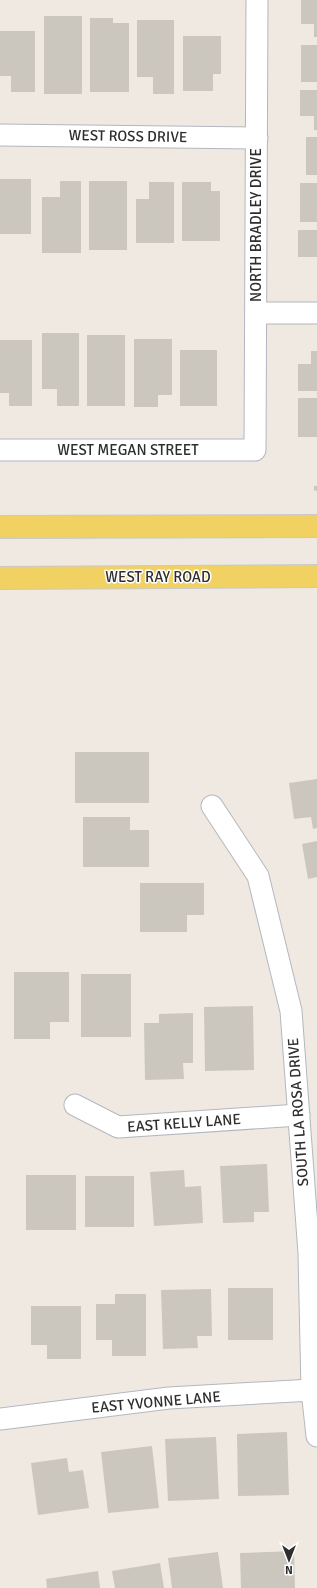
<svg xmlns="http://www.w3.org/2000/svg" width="317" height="1588" font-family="Signika,sans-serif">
<rect width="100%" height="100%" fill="#efe9e1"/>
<!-- building -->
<g fill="#cbc7bf">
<path d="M301 0H317V37H314V24H301Z"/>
<rect x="44" y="16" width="38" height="78"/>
<path d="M90 18H113V23H129V92H90Z"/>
<path d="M137 20H174V94H153V77H137Z"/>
<path d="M0 31H35V92H11V76H0Z"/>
<path d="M183 36H221V74H213V91H183Z"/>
<rect x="301" y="45" width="16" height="37"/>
<path d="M300 90H317V130H314V116H300Z"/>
<rect x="306" y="137" width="11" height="38"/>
<rect x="0" y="179" width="31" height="55"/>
<path d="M60 181H81V253H42V197H60Z"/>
<rect x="89" y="181" width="38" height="69"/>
<path d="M149 182H174V243H136V199H149Z"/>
<path d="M182 182H211V191H220V241H182Z"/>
<rect x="300" y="183" width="17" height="39"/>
<rect x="298" y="230" width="19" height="27"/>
<path d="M42 333H79V406H57V389H42Z"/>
<rect x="87" y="335" width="38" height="71"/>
<path d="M134 339H172V395H158V407H134Z"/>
<path d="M0 340H32V406H9V393H0Z"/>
<rect x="180" y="350" width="37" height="56"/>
<path d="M311 351H317V391H298V364H311Z"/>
<rect x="298" y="398" width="19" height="39"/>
<path d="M314 486H317V491L314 490Z"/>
<rect x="75" y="752" width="74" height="51"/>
<path d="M317 779V828L313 829 311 817 294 819 289 783Z"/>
<path d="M83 817H130V830H149V867H83Z"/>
<path d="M317 841V877L308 879 302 844Z"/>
<path d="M140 883H204V915H187V932H140Z"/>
<path d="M14 972H69V1022H50V1039H14Z"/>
<rect x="81" y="974" width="50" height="63"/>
<path d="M253 1006 254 1070 205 1071 204 1007Z"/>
<path d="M193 1013V1063H183L184 1079 145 1080 144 1023H159V1014Z"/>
<path d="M267 1164 269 1212H254V1222L223 1223 220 1166Z"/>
<path d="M184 1170 185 1187 201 1186 203 1223 154 1226 150 1172Z"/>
<rect x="26" y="1175" width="50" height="55"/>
<rect x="85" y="1176" width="49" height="51"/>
<rect x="228" y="1288" width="45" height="52"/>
<path d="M211 1289 212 1336H197L198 1348 163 1349 161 1290Z"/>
<path d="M115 1294H146V1356H112V1340H96V1304H115Z"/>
<path d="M31 1306H81V1359H47V1345H31Z"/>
<path d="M287 1432 289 1495 238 1496 237 1434Z"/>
<path d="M216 1437 219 1499 168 1501 165 1439Z"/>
<path d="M152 1446 159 1508 108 1513 101 1452Z"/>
<path d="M67 1458 69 1472 83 1470 89 1508 38 1515 31 1463Z"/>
<path d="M294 1551 295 1588H241L240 1553Z"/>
<path d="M218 1552 223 1588H172L168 1558Z"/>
<path d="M160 1563 164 1588H115L112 1571Z"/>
<path d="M98 1571 100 1588H47L46 1579Z"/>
</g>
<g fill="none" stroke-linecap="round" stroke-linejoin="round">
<defs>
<g id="street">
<path d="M0 135 257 138"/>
<path d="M256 313H317"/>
<path d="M0 450H255L257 0"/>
<path d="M212 806 258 876 291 1011 309 1253 312 1390 317 1436"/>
<path d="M75 1105 118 1127 299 1115"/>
<path d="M0 1419 169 1398 312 1390"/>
</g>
<g id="primary">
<path d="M0 527 317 526"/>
<path d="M0 578 317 576"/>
</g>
</defs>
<!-- street casing -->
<use href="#street" stroke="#b4b7c1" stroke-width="23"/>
<!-- primary casing -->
<use href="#primary" stroke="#c9c9c9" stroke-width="24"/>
<!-- street -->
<use href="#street" stroke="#fff" stroke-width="21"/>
<!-- primary -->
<use href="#primary" stroke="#f2d163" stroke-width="22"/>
</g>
<g text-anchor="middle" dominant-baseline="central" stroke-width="3" stroke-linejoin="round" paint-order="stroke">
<!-- street labels -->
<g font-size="15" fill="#2e2e2e" stroke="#fff">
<text transform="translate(128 136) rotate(1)">WEST ROSS DRIVE</text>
<text transform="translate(256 225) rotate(-90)">NORTH BRADLEY DRIVE</text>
<text x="128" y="450">WEST MEGAN STREET</text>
<text x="158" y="577">WEST RAY ROAD</text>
<text transform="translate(298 1112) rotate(-94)">SOUTH LA ROSA DRIVE</text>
<text transform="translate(184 1123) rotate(-4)">EAST KELLY LANE</text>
<text transform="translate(156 1402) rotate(-5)">EAST YVONNE LANE</text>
</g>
</g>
<!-- north arrow -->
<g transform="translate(289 1560) rotate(180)" stroke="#ffffff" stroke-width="3" paint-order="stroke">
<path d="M0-3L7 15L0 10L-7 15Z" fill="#2e2e2e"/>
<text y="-6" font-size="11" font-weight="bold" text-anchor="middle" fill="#2e2e2e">N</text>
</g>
</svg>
